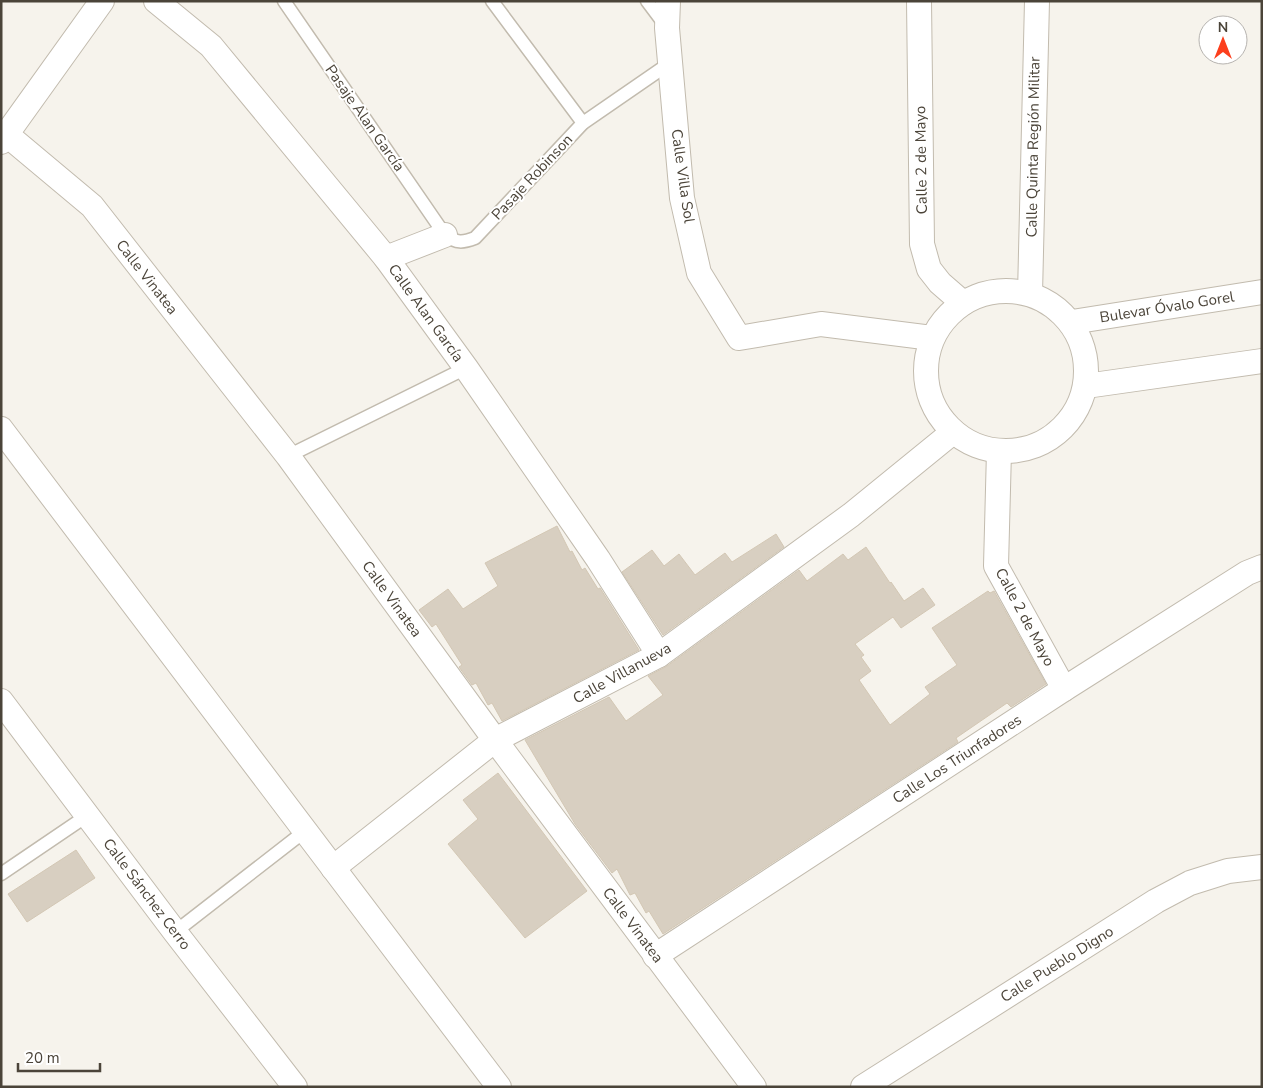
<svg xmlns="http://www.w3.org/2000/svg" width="1263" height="1088" font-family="'Nunito Sans',sans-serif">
<rect width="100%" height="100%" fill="#f6f3ec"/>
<!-- building -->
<g fill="#d8cfc1" stroke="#d3c7b4">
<path d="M557 526 570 552 572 551 582 570 585 568 598 589 600 588 639 650 502 721 492 703 488 705 476 683 472 685 459 667 462 665 436 624 432 627 419 610 448 589 463 609 498 586 485 563Z"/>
<path d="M776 534 784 547 663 635 622 572 652 550 664 566 679 554 695 575 725 553 732 562Z"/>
<path d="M866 547 890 583 891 582 904 601 923 588 935 605 901 628 893 617 855 644 864 655 861 657 871 671 859 680 890 725 930 694 925 687 957 665 932 628 988 591 990 593 994 591 1046 684 1011 707 1007 703 956 738 958 742 663 934 649 911 646 913 635 893 630 895 617 869 612 873 575 824 525 740 609 697 626 721 663 695 648 676 667 666 799 570 807 581 843 554 848 560Z"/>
<path d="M498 773 587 891 525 938 448 844 478 819 463 800Z"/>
<path d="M76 850 95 878 27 922 8 894Z"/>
</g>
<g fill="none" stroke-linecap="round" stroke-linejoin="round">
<defs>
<g id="service">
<path d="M284 1 445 235C457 243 462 243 475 238L583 123 670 63"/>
<path d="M492 1 583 123"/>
<path d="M647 1 665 25"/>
<path d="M288 456 466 368"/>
<path d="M1 874 88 815"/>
<path d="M175 932 305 831"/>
</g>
<g id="minor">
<path d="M156 1 211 46 386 258 466 368 598 559 659 655"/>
<path d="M668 1 667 28 682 198 699 273 739 338 821 324 932 338"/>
<path d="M919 1 922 244 929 269 940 283 963 303"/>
<path d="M6 134 92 206 288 456 495 740 754 1087"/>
<path d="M1 142 102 1"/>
<path d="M386 258 445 235"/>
<circle cx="1006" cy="371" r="80"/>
<path d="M1030 294 1037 1"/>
<path d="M1072 322 1262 292"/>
<path d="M1086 386 1262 361"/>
<path d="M1 429 499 1087"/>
<path d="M999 451 996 566 1064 689"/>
<path d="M1 701 175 932 295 1087"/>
<path d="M333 868 495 740 659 655 851 515 953 432"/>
<path d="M655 956 1064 689 1247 573 1262 567"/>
<path d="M863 1087 1156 901 1190 883 1228 871 1262 867"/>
</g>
</defs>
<!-- service casing -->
<use href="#service" stroke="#c2bbae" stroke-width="15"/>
<!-- minor casing -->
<use href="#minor" stroke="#c2bbae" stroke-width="26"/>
<!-- service -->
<use href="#service" stroke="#fff" stroke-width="12"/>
<!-- minor -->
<use href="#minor" stroke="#fff" stroke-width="24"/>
</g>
<g text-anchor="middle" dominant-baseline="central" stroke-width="4" stroke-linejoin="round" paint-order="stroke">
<!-- street labels -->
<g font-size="15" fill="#4b4439" stroke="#fff">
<text transform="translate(365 118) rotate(55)">Pasaje Alan García</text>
<text transform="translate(1033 147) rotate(-89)">Calle Quinta Región Militar</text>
<text transform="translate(921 160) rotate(-91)">Calle 2 de Mayo</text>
<text transform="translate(683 176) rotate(82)">Calle Villa Sol</text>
<text transform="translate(532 177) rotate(-47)">Pasaje Robinson</text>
<text transform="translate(147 277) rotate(52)">Calle Vinatea</text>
<text transform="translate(1167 307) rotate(-9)">Bulevar Óvalo Gorel</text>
<text transform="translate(426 313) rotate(54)">Calle Alan García</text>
<text transform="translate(392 599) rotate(54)">Calle Vinatea</text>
<text transform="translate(1025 617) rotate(62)">Calle 2 de Mayo</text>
<text transform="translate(622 673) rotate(-29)">Calle Villanueva</text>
<text transform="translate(957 759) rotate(-33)">Calle Los Triunfadores</text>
<text transform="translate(147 894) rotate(53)">Calle Sánchez Cerro</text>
<text transform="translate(633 925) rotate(53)">Calle Vinatea</text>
<text transform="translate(1057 964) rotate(-32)">Calle Pueblo Digno</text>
</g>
</g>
<!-- border -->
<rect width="1263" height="1088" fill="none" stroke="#4b4439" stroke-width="5"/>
<!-- north arrow -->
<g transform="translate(1223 40)"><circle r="24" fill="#ffffff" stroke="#b7b4b0"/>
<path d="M0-4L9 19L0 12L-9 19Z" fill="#fc3f1d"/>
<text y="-8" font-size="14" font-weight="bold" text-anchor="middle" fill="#4b4439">N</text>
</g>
<!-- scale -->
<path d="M18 1063v8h82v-8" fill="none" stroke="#4b4439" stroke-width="2.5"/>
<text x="25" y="1063" font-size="15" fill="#4b4439" stroke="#ffffff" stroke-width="4" paint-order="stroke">20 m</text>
</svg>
